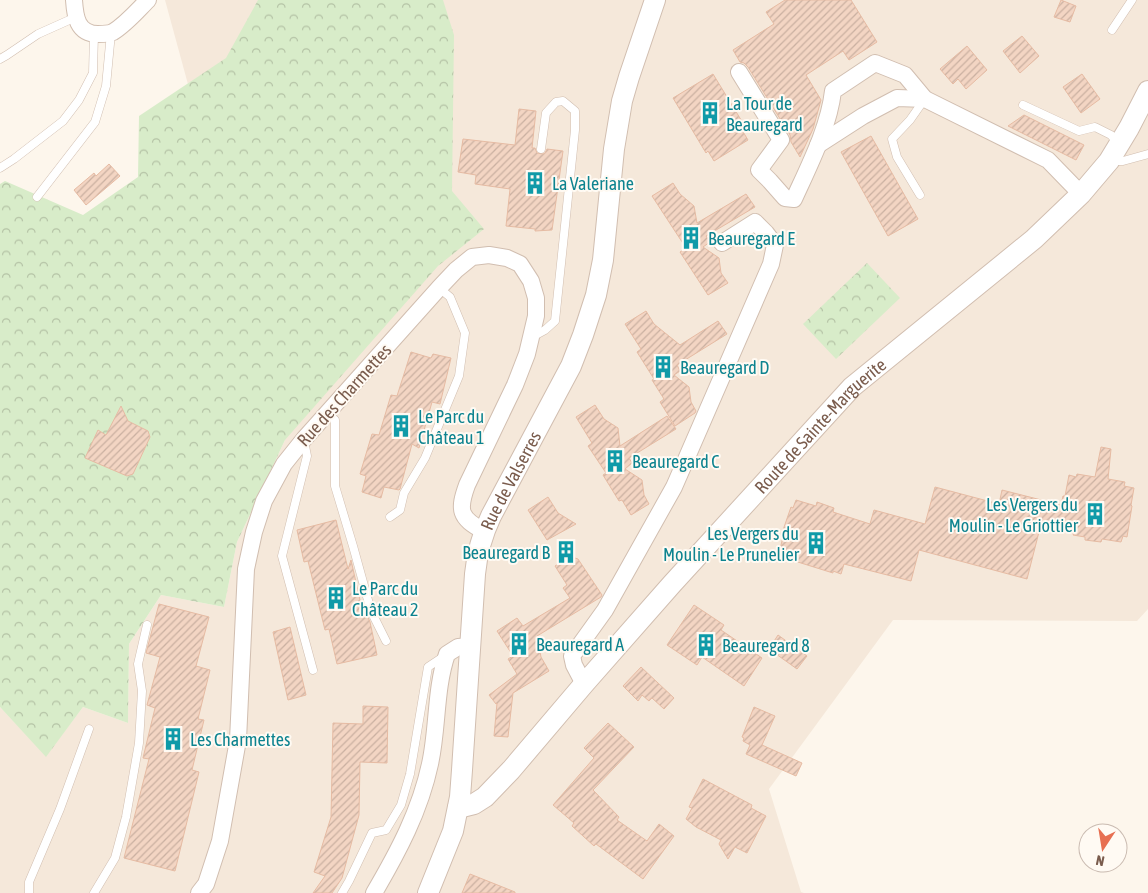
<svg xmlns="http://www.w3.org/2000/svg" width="1148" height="893" font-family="'Asap Condensed',sans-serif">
<defs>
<pattern id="forest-crowns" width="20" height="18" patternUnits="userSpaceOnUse" patternTransform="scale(1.25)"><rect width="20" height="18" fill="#d8ecc9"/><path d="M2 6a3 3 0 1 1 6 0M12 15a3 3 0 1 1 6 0" fill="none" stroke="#b4c2a5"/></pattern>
<pattern id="building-hatch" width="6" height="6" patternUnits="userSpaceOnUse" patternTransform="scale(1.25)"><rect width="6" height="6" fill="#f3d5c3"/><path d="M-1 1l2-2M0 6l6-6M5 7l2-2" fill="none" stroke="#cab0a1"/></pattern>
</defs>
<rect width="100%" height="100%" fill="#fdf6ec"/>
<!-- residential -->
<path fill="#f5e8da" d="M165 0H1148V609L1137 621 893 620 769 789 801 892 804 893H0V707L46 756 83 707 128 723 129 644 161 595 224 607 237 542 285 440Z"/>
<!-- forest -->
<g fill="url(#forest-crowns)">
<path d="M258 0H443L454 35 452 191 484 229 438 266 285 440 237 542 224 607 161 595 129 644 128 723 83 707 46 757 0 707V184L5 181 83 215 138 177 139 116 226 58Z"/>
<path d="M867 263 900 298 836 359 803 324Z"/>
</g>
<!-- building -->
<g fill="url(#building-hatch)" stroke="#e6bba3">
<path d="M785 0H851L877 42 849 60 843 51 806 75 821 100 813 129 800 157 791 142 790 135 748 67 744 63 740 62 733 50 774 24 766 12Z"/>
<path d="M1061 0 1076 6 1070 22 1054 17Z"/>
<path d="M1022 36 1039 56 1020 73 1003 51Z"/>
<path d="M967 46 987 70 966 89 958 79 953 84 940 69Z"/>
<path d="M713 74 746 128 742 130 748 140 714 161 708 151 706 153 673 98Z"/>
<path d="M1082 74 1100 99 1081 113 1063 87Z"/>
<path d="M519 109 536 111 532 148H535L537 153 543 154 545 153 547 149 563 151 552 230 535 231V229L506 226 510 189 475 184 476 175 458 172 463 139 515 145Z"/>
<path d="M1024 115 1084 145 1076 160 1008 126Z"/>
<path d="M871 136 918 219 888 236 841 152Z"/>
<path d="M109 164 120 176 86 205 74 190 94 173 96 176Z"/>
<path d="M673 183 680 194 694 206 697 223 746 194 755 207 706 236 710 242 703 247 719 258 721 273 728 283 708 295 680 252 686 248 652 196Z"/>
<path d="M646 311 654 324 680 345 718 321 727 334 677 365 680 371 674 375 689 387 691 402 696 411 695 413 675 426 660 402 664 399 652 380 654 379 637 352 641 349 625 324Z"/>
<path d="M411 352 431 358 433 354 451 358 440 404 432 402 419 448 412 444 400 489 399 490 384 487 381 498 362 492 366 476 360 474 372 434 379 435 391 395 397 396Z"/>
<path d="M595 405 604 419 618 428 620 446 667 416 676 429 629 458 632 463 625 469 642 480 644 495 649 504 631 515 622 500 619 501 603 475 606 473 588 446 592 443 576 417Z"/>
<path d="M121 406 128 421 148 431 150 437 133 474 127 476 85 458 98 430 106 435Z"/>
<path d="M1101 447 1111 449 1108 479 1125 482 1124 486 1134 488 1131 505 1132 506 1127 537 1123 536 1121 542 1102 539 1101 542 1085 540V537L1073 535 1074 533 1040 528 1027 579 919 550 911 581 844 564 841 574 833 571V573L785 558 786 555 779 553 784 533H782L791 507 793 508 796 500 816 506 817 502 834 508 833 512 870 524 874 510 925 524 935 487 999 504 1002 490 1061 505 1063 496H1065L1069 475 1076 477 1077 474 1095 477Z"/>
<path d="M548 497 558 513 576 524 547 540 528 510Z"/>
<path d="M336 520 348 569 351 560 364 618 368 617 370 622 377 655 337 664 329 629 325 630 308 561 304 562 297 530Z"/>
<path d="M569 556 578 559 602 595 601 597 537 636 541 657 549 671 513 693 508 737 494 736 497 703 496 704 489 695 517 674 508 659 513 656 497 631 517 618 523 626 570 598 563 588 567 585 555 566Z"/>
<path d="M159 604 209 617 196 666 210 670 198 719 204 720 192 770 199 772 175 871 124 858 149 759 143 758 155 708 147 705 160 657 146 653Z"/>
<path d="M694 605 724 625 721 630 762 658 744 686 702 657 697 665 667 645Z"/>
<path d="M290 627 306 695 288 700 273 632Z"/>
<path d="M778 635 807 656 797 669 769 649Z"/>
<path d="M641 667 674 698 664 709 652 698 649 701 642 695 638 701 623 686Z"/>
<path d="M363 706 388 707 387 763 360 762 359 815 342 878 332 893H313L325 876 314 872 331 817 333 723 363 724Z"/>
<path d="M754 707 775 716 762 745 802 763 796 776 746 754 750 745 743 741 744 738 742 737Z"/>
<path d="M608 723 634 747 593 790 619 817 617 820 647 841 659 824 674 836 643 879 596 844 594 846 572 826 574 823 553 805 594 758 584 748Z"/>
<path d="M703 779 752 805 751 808 766 816 747 853 735 847 728 859 719 844 721 840 696 827 686 819 692 808 689 807Z"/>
<path d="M470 874 515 892V893H462Z"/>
</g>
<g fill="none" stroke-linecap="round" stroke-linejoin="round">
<defs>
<g id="service">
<path d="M1112 30 1132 0"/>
<path d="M0 59 7 55 38 34 76 17"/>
<path d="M1023 105 1079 131 1095 127 1111 135 1118 143"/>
<path d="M1111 161H1123L1148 154"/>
<path d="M0 168 14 159 63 121 79 100 93 73 94 34"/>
<path d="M920 195 897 157 892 139 910 120 924 100"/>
<path d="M37 197 95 122 106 86 111 33"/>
<path d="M532 337 545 330 555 321 575 130V111L563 101 556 102 546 113 541 149"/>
<path d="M327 413 335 420V486L353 546 371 611 386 641"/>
<path d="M304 441 307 456 282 556 313 670"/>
<path d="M390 517 400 510 404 493 425 458 459 376 465 333 450 297 439 288"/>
<path d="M29 893V882L60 809 89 729"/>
<path d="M94 893 115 858 126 817 139 743 142 691 138 664 147 625"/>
<path d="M342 893 349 881 372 833 386 830 401 805 410 774 428 667 443 657"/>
</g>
<g id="minor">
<path d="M74 0C75 16 77 34 98 34 103 34 109 34 113 32 126 24 137 11 148 0"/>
<path d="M739 72 781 140 759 170 770 181 785 198 794 199C809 166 829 127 833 91L875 63 905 75 925 99 1048 160 1081 194"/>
<path d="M818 145 863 116 897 98 925 99"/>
<path d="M584 684 574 665 572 656 605 610 674 487 771 264 775 245 766 233 755 222 722 243"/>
<path d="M199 893 206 884 220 841 238 740 246 569 254 532 264 501 284 464 304 439 439 288 456 270 472 257 489 255 507 258 520 264 531 281 536 298V316L527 354 515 385 467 485C458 510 459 518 484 531"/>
<path d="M374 893C398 852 420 811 430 764 438 728 435 689 447 654L458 647 471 646"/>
</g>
<g id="tertiary">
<path id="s1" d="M458 808 474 804 485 797 511 770 584 684 672 584 852 387 1034 239 1081 194 1109 161 1129 128 1148 91"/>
<path id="s2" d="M428 893 453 831 460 797 462 770 475 574C477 553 482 535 491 516L571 366 583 335 596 295 603 260 614 149 622 101 629 77 655 0"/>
</g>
</defs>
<!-- service casing -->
<use href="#service" stroke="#d1beb0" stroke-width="9"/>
<!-- minor casing -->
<use href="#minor" stroke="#d1beb0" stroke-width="18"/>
<!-- tertiary casing -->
<use href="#tertiary" stroke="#d1beb0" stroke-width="22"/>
<!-- service -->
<use href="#service" stroke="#fff" stroke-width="8"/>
<!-- minor -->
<use href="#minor" stroke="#fff" stroke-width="16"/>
<!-- tertiary -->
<use href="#tertiary" stroke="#fff" stroke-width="20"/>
</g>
<!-- icons -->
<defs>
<symbol id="building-bare" viewBox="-9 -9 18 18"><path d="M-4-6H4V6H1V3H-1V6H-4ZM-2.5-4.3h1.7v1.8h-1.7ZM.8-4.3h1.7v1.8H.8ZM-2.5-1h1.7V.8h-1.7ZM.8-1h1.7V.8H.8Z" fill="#0f9aa8" stroke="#fffaf3" stroke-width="2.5" paint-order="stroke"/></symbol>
</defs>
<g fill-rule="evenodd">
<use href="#building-bare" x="694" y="97" width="32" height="32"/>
<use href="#building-bare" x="519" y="167" width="32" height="32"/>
<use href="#building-bare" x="675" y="222" width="32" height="32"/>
<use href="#building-bare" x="647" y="351" width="32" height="32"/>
<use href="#building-bare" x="385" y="410" width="32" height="32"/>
<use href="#building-bare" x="599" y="445" width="32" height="32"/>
<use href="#building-bare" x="1079" y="498" width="32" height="32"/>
<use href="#building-bare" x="800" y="527" width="32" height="32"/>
<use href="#building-bare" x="550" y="536" width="32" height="32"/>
<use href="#building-bare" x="320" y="582" width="32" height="32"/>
<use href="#building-bare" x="503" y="628" width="32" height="32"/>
<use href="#building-bare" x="690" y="629" width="32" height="32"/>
<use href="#building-bare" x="157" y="723" width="32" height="32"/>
</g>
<g text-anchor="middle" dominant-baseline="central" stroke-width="4" stroke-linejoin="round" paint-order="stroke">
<!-- culture labels -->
<g font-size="18" fill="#0d838f" stroke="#fffaf3" text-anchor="start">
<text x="726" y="103">La Tour de<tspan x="726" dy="21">Beauregard</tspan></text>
<text x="552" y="183">La Valeriane</text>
<text x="708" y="238">Beauregard E</text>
<text x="680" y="367">Beauregard D</text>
<text x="418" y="416">Le Parc du<tspan x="418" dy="21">Château 1</tspan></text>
<text x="632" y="461">Beauregard C</text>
<text x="1078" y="504" text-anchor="end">Les Vergers du<tspan x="1078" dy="21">Moulin - Le Griottier</tspan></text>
<text x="799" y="533" text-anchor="end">Les Vergers du<tspan x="799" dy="21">Moulin - Le Prunelier</tspan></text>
<text x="550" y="552" text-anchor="end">Beauregard B</text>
<text x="352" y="588">Le Parc du<tspan x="352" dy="21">Château 2</tspan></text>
<text x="536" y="644">Beauregard A</text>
<text x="722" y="645">Beauregard 8</text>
<text x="190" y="739">Les Charmettes</text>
</g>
<!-- street labels -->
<g font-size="18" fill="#7a5c4d" stroke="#fffaf3">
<text transform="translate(344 395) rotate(-48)">Rue des Charmettes</text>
<text stroke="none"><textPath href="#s1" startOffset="530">Route de Sainte-Marguerite</textPath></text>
<text stroke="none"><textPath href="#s2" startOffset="426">Rue de Valserres</textPath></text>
</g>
</g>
<!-- north arrow -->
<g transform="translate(1103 848) rotate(192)"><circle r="24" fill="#fffaf3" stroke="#cabbb1"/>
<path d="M0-4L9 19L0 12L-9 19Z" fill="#e76f51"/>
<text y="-8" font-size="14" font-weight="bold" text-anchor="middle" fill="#7a5c4d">N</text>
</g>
</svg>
